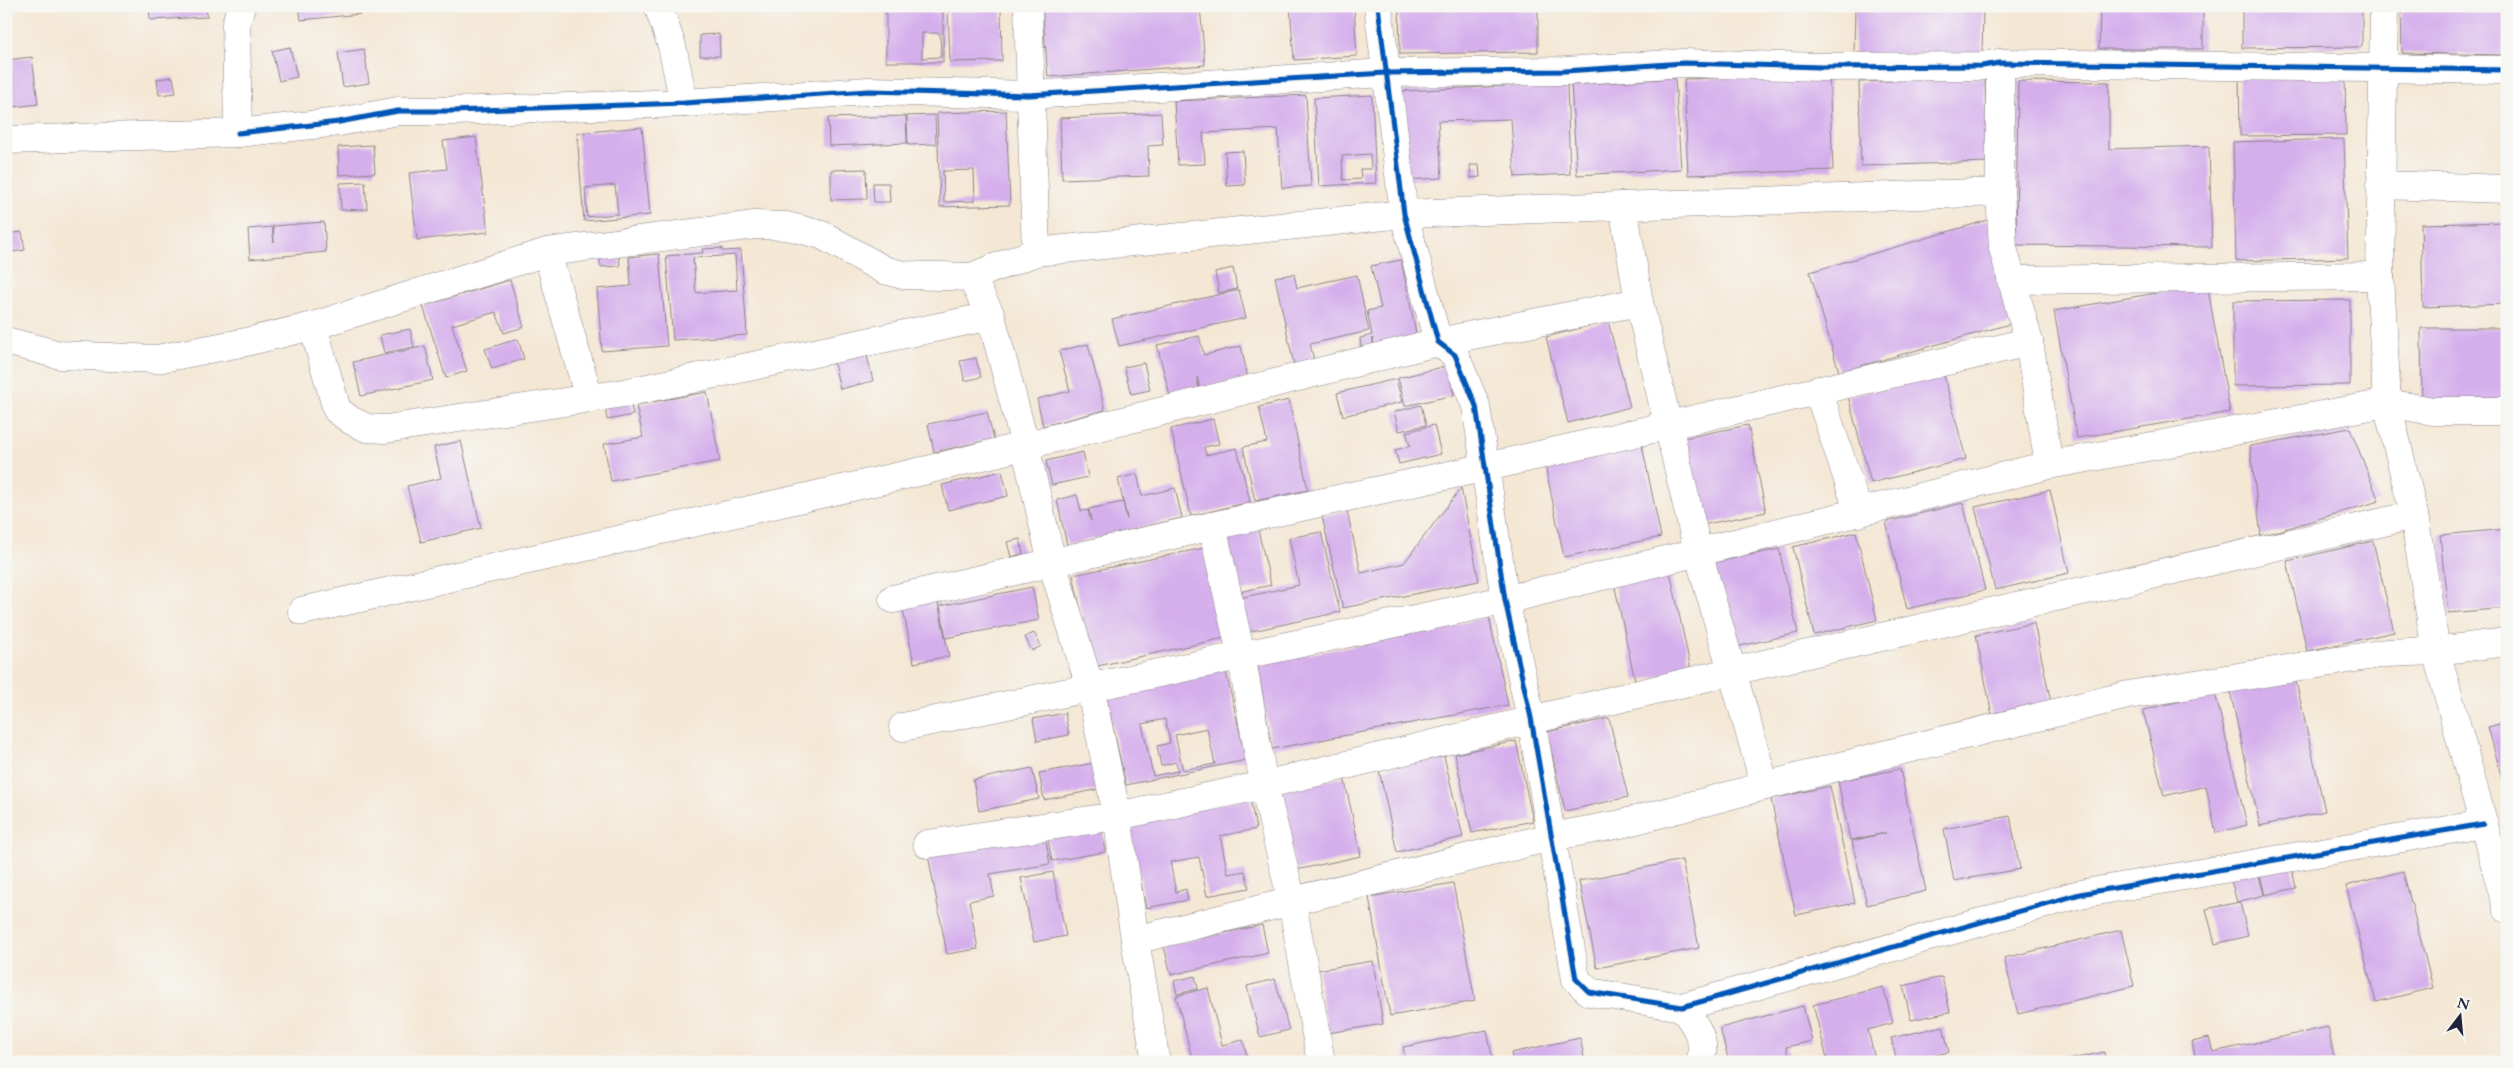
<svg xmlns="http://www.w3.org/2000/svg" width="2513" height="1068" font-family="Cardo,serif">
<rect width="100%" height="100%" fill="#f6f6f2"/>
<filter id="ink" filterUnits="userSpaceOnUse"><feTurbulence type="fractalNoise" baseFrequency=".02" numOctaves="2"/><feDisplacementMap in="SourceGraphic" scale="10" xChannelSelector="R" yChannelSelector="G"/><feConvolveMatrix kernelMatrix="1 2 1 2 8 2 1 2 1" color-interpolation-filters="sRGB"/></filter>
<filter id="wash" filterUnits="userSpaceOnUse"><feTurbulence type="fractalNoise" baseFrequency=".0096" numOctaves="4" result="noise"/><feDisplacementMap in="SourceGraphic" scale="20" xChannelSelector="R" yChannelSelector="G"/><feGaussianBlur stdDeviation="1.12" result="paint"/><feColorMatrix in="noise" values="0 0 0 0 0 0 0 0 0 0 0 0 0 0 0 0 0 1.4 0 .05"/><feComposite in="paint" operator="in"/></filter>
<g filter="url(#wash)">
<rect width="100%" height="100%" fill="#f4e7d4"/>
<g id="blocks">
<!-- building -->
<g fill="#d5afec" fill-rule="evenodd">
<path d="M149 6H206L207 17 150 20Z"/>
<path d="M299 6H359L360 14 301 20Z"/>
<path d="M886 6H943V62H886ZM922 33H940L941 57 922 58Z"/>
<path d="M948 6H1001L1002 61 950 62Z"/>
<path d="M1042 6H1200L1205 65 1048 77Z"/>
<path d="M1290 6H1354L1357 56 1294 60Z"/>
<path d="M1399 6H1538V52L1400 54Z"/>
<path d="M1855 6H1983L1982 59 1854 55Z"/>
<path d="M2100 6H2203V49H2099Z"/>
<path d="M2242 6H2362V47L2242 48Z"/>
<path d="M2401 6H2507V55L2402 53Z"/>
<path d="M719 34 720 56H700V35Z"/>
<path d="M290 47 297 77 279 81 272 51Z"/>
<path d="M364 49 369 83 343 87 338 53Z"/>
<path d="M32 57 38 104 6 108V60Z"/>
<path d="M1829 74 1833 170 1688 175 1684 79Z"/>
<path d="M2239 76H2345L2346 135 2240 136Z"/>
<path d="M173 77 176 93 159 95 157 79Z"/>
<path d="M1675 78 1681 169 1577 175 1571 85Z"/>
<path d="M1985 78 1988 162 1861 166 1859 82Z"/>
<path d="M2018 81 2109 82V149L2209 146 2212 247 2016 245Z"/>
<path d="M1567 83 1570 174 1515 177 1511 119 1438 121 1442 178 1405 180 1402 91Z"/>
<path d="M1306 95 1311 186 1282 188 1278 129 1203 133 1205 164 1178 165 1174 101Z"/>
<path d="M1372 95 1376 183 1319 186 1314 98ZM1370 154 1371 169H1360L1361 179 1343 180 1342 156Z"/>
<path d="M1006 111 1010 205 940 207 937 113ZM974 170 975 201 944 202 943 171Z"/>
<path d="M1161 113 1163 145 1148 146 1149 176 1062 179 1060 118Z"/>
<path d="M935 115 936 144 908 145 907 116Z"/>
<path d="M906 116 907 143 829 146 828 118Z"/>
<path d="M642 127 650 215 584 221 577 133ZM615 185 618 214 587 217 585 188Z"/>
<path d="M476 137 488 232 417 240 409 173 447 169 443 141Z"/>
<path d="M2344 139 2348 258 2236 261 2233 142Z"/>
<path d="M373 145 375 173 339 175 338 147Z"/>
<path d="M1243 151 1245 185 1227 186 1225 152Z"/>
<path d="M1470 165H1479L1480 177 1471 178Z"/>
<path d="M866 169 867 199 831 200V170Z"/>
<path d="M365 182 367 209 341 210 340 183Z"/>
<path d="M873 183H889L890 202H874Z"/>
<path d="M1988 220 2017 322 1839 372 1810 272Z"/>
<path d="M324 222 326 252 250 259 248 229 272 227 274 242 273 226Z"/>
<path d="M2507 222V304L2423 307 2421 224Z"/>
<path d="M22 232 25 250 6 253V234Z"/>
<path d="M722 248V251L741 250 747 335 673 340 666 256 703 253 702 249ZM735 255 737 290 696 293 693 258Z"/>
<path d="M619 254 620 266 601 267 599 256Z"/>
<path d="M659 254 667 346 602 351 597 289 631 286 629 257Z"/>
<path d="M1401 260 1417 337 1374 346 1373 338V345L1361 348 1360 338 1372 335 1367 311 1381 308 1371 266Z"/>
<path d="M1233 268 1237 289 1219 293 1215 272Z"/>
<path d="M1294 274 1297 288 1357 275 1369 331 1310 344 1314 360 1294 365 1275 277Z"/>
<path d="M510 280 524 327 504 333 496 312 452 325 467 371 446 378 423 306Z"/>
<path d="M2207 284 2230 412 2077 438 2054 311Z"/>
<path d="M1239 290 1246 318 1119 346 1112 319Z"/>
<path d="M2350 300V385L2233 386V301Z"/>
<path d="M1608 321 1630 407 1568 423 1546 337Z"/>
<path d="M2421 328H2507V403L2422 406Z"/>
<path d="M410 329 414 347 384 353 380 335Z"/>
<path d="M1199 336 1204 355 1241 346 1248 378 1200 389 1197 377 1199 389 1170 396 1157 345Z"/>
<path d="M518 339 524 359 492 369 485 349Z"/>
<path d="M1088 344 1105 410 1043 426 1037 399 1070 391 1059 351Z"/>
<path d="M425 346 433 380 361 396 353 362Z"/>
<path d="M866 351 873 381 840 389 833 359Z"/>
<path d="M976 358 981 377 965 381 960 361Z"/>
<path d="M1144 363 1150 390 1131 394 1124 367Z"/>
<path d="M1447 366 1454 395 1405 406 1398 378Z"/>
<path d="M1943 372 1966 459 1871 483 1848 396Z"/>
<path d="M1396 379 1402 402 1343 416 1337 393Z"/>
<path d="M707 392 720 461 611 481 604 444 643 437 636 405Z"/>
<path d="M1289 400 1308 490 1255 501 1243 447 1267 442 1259 407Z"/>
<path d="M630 401 633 415 607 420 605 406Z"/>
<path d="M1421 405 1426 425 1399 431 1394 412Z"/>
<path d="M987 412 994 439 934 452 928 424Z"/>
<path d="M1213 419 1219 444 1204 447 1206 455 1237 448 1250 502 1191 516 1171 429Z"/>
<path d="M1434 425 1441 454 1399 464 1395 450 1410 446 1406 432Z"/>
<path d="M1748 425 1766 512 1702 525 1684 438Z"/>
<path d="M2350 428 2379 501 2261 536 2250 446Z"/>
<path d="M461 441 481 528 421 542 407 486 441 478 434 447Z"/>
<path d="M1642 445 1661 537 1564 557 1545 464Z"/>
<path d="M1083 452 1088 477 1052 485 1046 461Z"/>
<path d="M1002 471 1008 496 948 510 942 485Z"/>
<path d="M1137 474 1142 496 1175 488 1182 518 1067 545 1057 500 1077 495 1081 511 1088 510 1091 521 1089 509 1123 502 1127 519 1118 479Z"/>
<path d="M1461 488 1479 581 1343 608 1322 516 1347 511 1361 573 1404 563Z"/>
<path d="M2050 490 2069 573 1995 590 1975 507Z"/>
<path d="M1963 503 1985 590 1907 609 1886 522Z"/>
<path d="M2507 529V608L2448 613 2440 535Z"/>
<path d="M1258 530 1271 585 1239 592 1226 537Z"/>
<path d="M1321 532 1340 612 1248 632 1240 598 1299 585 1289 538Z"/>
<path d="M1856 532 1877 620 1814 635 1793 547Z"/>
<path d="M1020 539 1023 554 1011 557 1007 542Z"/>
<path d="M2373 541 2394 632 2307 651 2287 561Z"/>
<path d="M1204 548 1224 638 1093 667 1073 575Z"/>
<path d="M1779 549 1798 633 1731 648 1712 563Z"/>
<path d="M1670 571 1691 670 1635 681 1614 583Z"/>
<path d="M1032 587 1039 620 946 638 940 606Z"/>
<path d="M937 598 949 656 914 663 902 605Z"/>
<path d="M1489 617 1508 705 1272 749 1257 663 1355 646Z"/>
<path d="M2034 623 2052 707 1993 720 1976 635Z"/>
<path d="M1034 633 1041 646 1032 651 1025 637Z"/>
<path d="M1225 667 1246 760 1126 785 1106 696ZM1165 719 1170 743 1157 746 1161 766 1176 762 1178 771 1153 776 1142 724ZM1207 728 1215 764 1183 770 1175 735Z"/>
<path d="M2295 677 2325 811 2260 826 2230 691Z"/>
<path d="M2215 693 2247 825 2216 833 2206 786 2164 796 2143 710Z"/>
<path d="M1065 713 1069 735 1037 741 1033 719Z"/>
<path d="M1609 718 1628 797 1565 811 1547 732Z"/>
<path d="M2507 722V793H2506L2488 727Z"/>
<path d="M1516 741 1533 821 1472 833 1455 754Z"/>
<path d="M1444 756 1463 837 1397 852 1379 770Z"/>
<path d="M1100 762 1105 788 1044 800 1039 773Z"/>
<path d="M1032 768 1039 799 979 811 973 780Z"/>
<path d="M1900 769 1926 891 1867 905 1852 841 1886 833 1850 840 1838 781Z"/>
<path d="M1344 777 1361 856 1296 870 1278 791Z"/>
<path d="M1830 786 1855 903 1796 915 1771 799Z"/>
<path d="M1250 798 1256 829 1220 836 1228 874 1245 871 1249 888 1207 896 1199 857 1170 862 1176 892 1186 889 1188 900 1146 908 1129 823Z"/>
<path d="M2010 816 2020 869 1954 881 1944 829Z"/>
<path d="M1100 821 1105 852 1052 861 1046 830Z"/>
<path d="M1044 830 1050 864 990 874 994 896 969 901 978 949 947 954 927 850Z"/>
<path d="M1682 860 1699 948 1597 968 1579 881Z"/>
<path d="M2291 864 2296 888 2265 895 2259 871Z"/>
<path d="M2257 870 2264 895 2237 902 2230 877Z"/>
<path d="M2403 871 2433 988 2376 1002 2346 886Z"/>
<path d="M1053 872 1066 936 1034 942 1021 878Z"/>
<path d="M1453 883 1475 1001 1390 1016 1369 897Z"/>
<path d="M2240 902 2248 936 2215 944 2206 909Z"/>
<path d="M1262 925 1268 953 1171 975 1164 946Z"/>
<path d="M2121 930 2134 986 2018 1014 2004 958Z"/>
<path d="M1373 961 1383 1024 1328 1033 1317 970Z"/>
<path d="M1195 976 1198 989 1177 994 1174 981Z"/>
<path d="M1942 977 1950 1012 1911 1020 1903 986Z"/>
<path d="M1275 979 1289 1030 1260 1037 1247 986Z"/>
<path d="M1883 987 1893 1023 1868 1030 1875 1059 1864 1062H1828L1813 1005Z"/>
<path d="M1208 988 1222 1045 1243 1040 1247 1056 1223 1062H1193L1176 996Z"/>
<path d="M1803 1006 1812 1041 1786 1047 1790 1062H1729L1720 1028Z"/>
<path d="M1943 1026 1949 1052 1909 1062H1897L1891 1038Z"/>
<path d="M2328 1027 2335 1062H2172L2195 1056 2192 1042 2209 1038 2213 1052Z"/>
<path d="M1487 1030 1493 1062H1406L1403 1047Z"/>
<path d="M1580 1038 1585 1062H1513L1511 1053Z"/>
<path d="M2104 1052 2106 1062H2063V1061Z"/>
</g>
</g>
</g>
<g filter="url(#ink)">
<use href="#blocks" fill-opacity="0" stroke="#8b8488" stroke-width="1"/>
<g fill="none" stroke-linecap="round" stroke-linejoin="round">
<defs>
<g id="minor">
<path d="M658 6 672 46 684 103"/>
<path d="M1028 6 1036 252"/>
<path d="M1378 6 1404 214 1438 342 1455 355 1476 406 1505 600 1531 718 1576 979 1589 992 1682 1007 2080 894 2483 824"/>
<path d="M2384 6 2380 276 2387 403 2414 515 2436 651 2507 909"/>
<path d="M2000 63V192L2003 248 2029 342 2049 465"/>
<path d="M238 133 339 122 398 111H453L684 103 869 91 1029 95 1385 73 1565 71 1684 63 1821 67 1982 66 2000 63 2507 70"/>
<path d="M6 140 238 133 236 24 241 6"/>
<path d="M2380 185 2507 189"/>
<path d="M1623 206 1639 302 1698 552 1765 786"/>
<path d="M547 252 589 398"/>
<path d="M971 277 991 316 1025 445 1052 563 1090 687 1117 816 1135 940"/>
<path d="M2011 280 2380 276"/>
<path d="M313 326 337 410 352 421 367 428 386 429 624 393 991 316"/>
<path d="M6 341 60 355 157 359 246 342 313 326 547 252 755 225 787 226 822 235 884 270 903 275 971 277 1036 252 1404 214 2000 192"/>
<path d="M1818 390 1859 513"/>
<path d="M1212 526 1241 654 1264 785 1292 902 1321 1062"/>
<path d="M893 599 1212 526 1487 467 2029 342"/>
<path d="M302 611 927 470 1438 342 1639 302"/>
<path d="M903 727 1505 600 2049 465 2387 403 2433 411H2507"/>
<path d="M927 844 1117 816 1264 785 1733 671 2414 515"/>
<path d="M1682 1007C1694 1023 1708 1041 1700 1062"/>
<path d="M1156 1062 1135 940 1551 837 1621 824 1887 754 2128 695 2386 653 2436 651 2507 642"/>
</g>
</defs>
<!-- minor casing -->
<use href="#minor" stroke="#8b8488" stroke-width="29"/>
<!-- minor -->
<use href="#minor" stroke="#fff" stroke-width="28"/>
<defs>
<g id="cycleway">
<path d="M1378 6 1404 214 1438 342 1455 355 1476 406 1505 600 1531 718 1576 979 1589 992 1682 1007 2080 894 2483 824"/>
<path d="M238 133 339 122 398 111H453L684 103 869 91 1029 95 1385 73 1565 71 1684 63 1821 67 1982 66 2000 63 2507 70"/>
</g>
</defs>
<!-- cycleway casing -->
<use href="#cycleway" stroke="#f6f6f2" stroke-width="8"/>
<!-- cycleway -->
<use href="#cycleway" stroke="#0057b8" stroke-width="5"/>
</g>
</g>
<!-- margin -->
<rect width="2513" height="1068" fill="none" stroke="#f6f6f2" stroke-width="25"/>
<!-- north arrow -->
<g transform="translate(2460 1016) rotate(16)" stroke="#f6f6f2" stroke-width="4" paint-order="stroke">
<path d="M0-4L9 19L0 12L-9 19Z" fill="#22223b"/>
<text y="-8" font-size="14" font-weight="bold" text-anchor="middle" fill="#22223b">N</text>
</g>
</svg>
